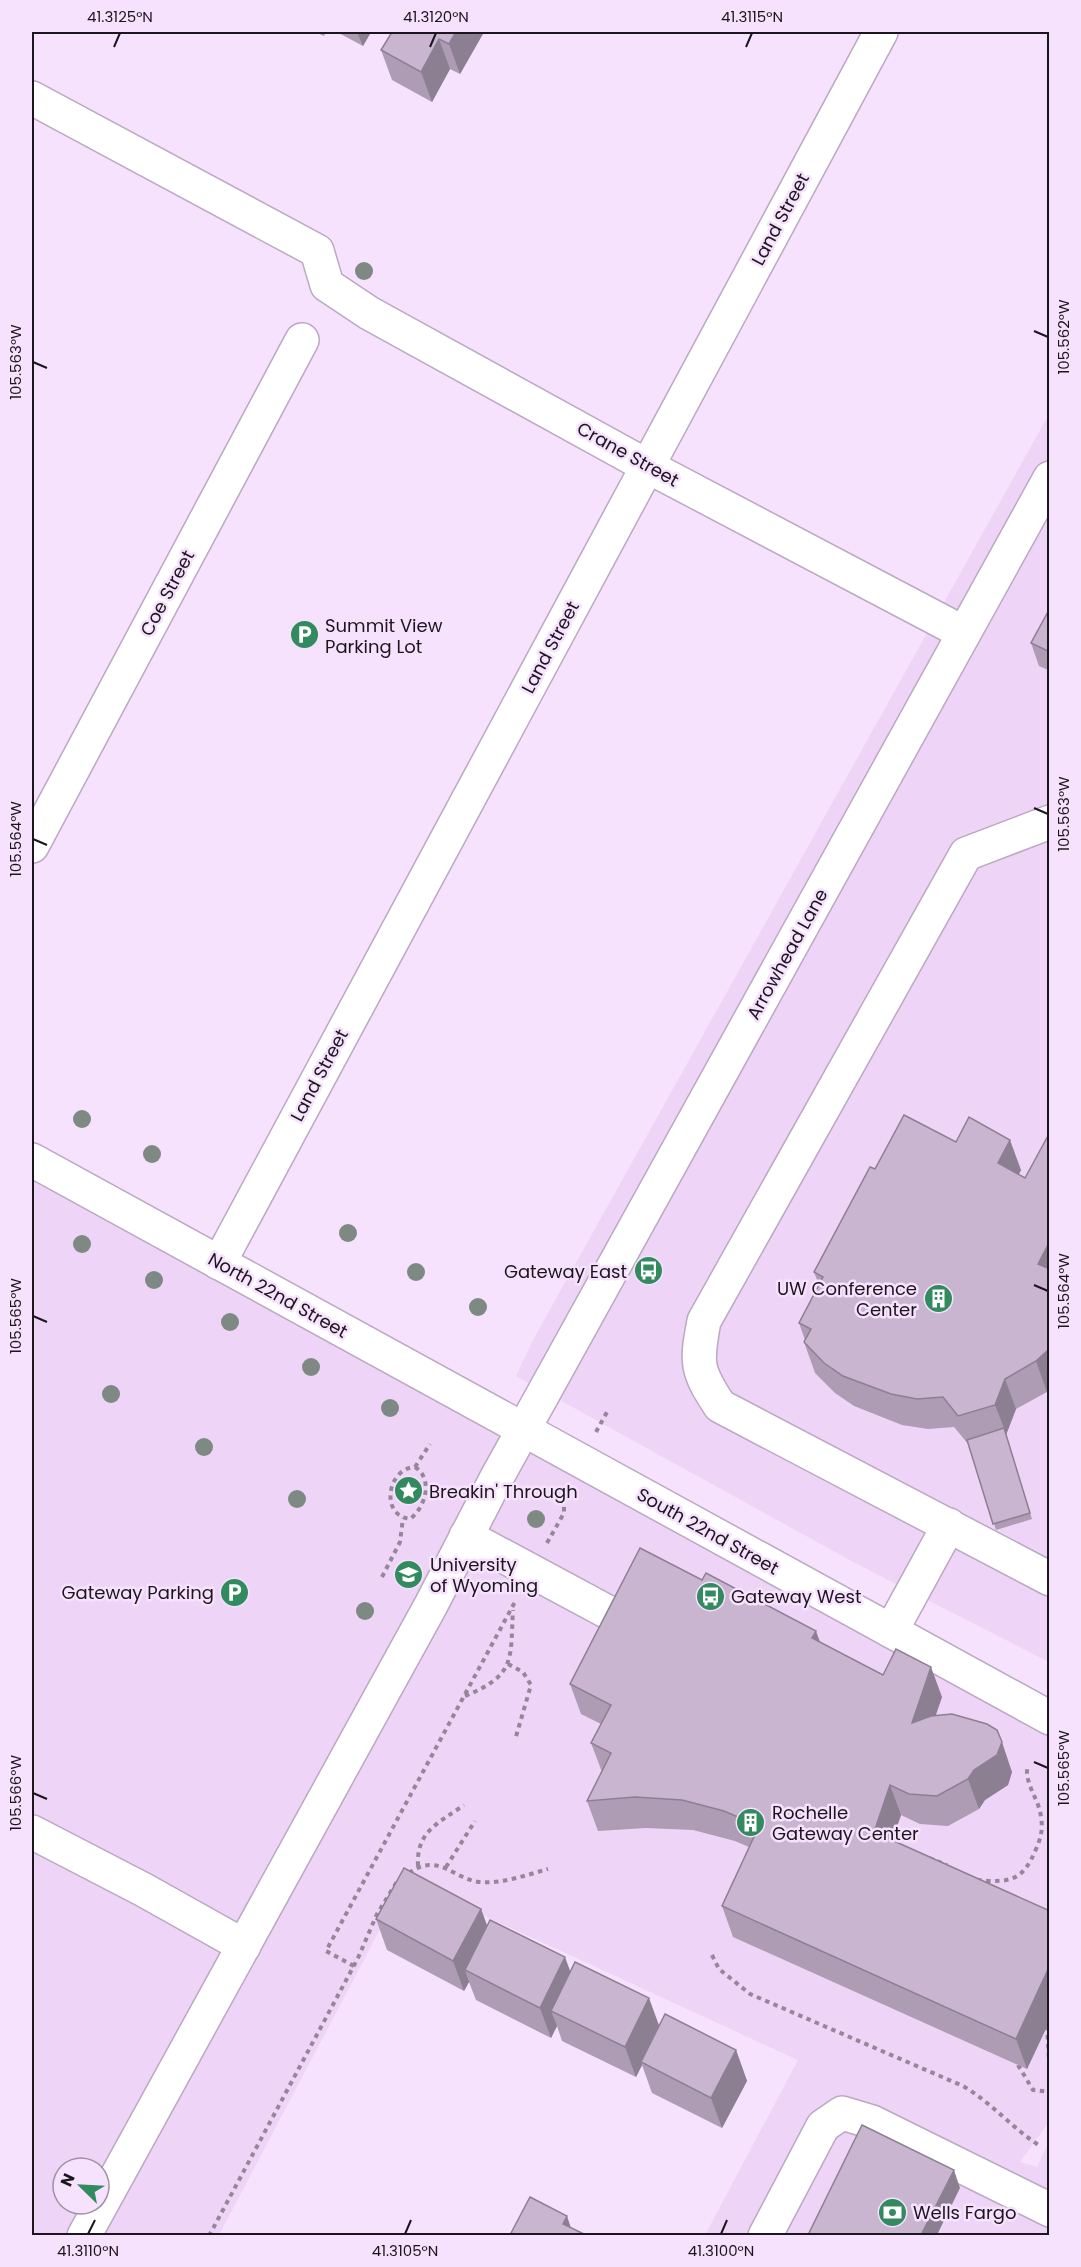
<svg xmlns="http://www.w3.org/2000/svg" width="1081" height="2267" font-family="Poppins,sans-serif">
<rect width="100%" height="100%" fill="#f6e2fd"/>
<!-- built -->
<g fill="#eed5f7" fill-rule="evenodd">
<path d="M1049 414V1662L855 1563 516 1376 533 1340Z"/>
<path d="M32 1160 1049 1718V2122L1020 2162 1037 2167 1049 2141V2235H705L798 2060 406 1880 219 2235H32ZM63 2168H99V2204H63Z"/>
</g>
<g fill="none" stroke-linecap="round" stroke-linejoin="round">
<defs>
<g id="minor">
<path d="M32 98 317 251 327 285 369 313 647 466 964 633"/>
<path d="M1050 822 966 854 704 1321C696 1363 696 1370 720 1406L1050 1579"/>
<path d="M32 846 302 340"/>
<path d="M32 1160 1050 1718"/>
<path d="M219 1263 881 32"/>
<path d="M466 1536 628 1623"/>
<path d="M891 1631 949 1525"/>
<path d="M32 1832 144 1890 244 1946"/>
<path d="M84 2236 431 1605 496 1479 1050 478"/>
<path d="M765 2236 823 2126 842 2113 872 2122 1050 2210"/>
</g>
</defs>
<!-- minor casing -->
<use href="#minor" stroke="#bba8c2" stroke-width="36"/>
<!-- path -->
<g stroke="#958699" stroke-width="4" stroke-dasharray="4.5 4.5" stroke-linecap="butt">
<path d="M596 1432 607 1412"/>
<path d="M415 1467C434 1479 425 1508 410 1519 379 1515 388 1468 415 1467Z"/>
<path d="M415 1467 430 1444"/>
<path d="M547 1543 564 1513V1492"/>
<path d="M382 1577 400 1542 403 1518"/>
<path d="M508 1664 523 1672 531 1685 515 1740"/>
<path d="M465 1696C517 1675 510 1658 513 1610"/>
<path d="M929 1858 947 1865"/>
<path d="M418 1866C416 1831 439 1823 464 1805"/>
<path d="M446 1867 475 1821"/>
<path d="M409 1873C438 1852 454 1879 479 1882 502 1884 527 1875 548 1869"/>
<path d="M977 1880C1010 1883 1023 1881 1036 1849 1041 1838 1043 1829 1041 1817 1039 1799 1026 1787 1027 1768"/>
<path d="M712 1955 719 1969 750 1994 963 2086C992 2103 1012 2128 1040 2146"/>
<path d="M354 1966 326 1951 516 1600"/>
<path d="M1047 2026 1050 2077"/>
<path d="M1018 2065 1033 2090 1050 2092"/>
<path d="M209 2236 358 1958 377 1914 398 1880"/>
</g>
<!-- minor -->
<use href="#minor" stroke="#fff" stroke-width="33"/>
</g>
<!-- trees -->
<g fill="#7d8982">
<circle cx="364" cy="271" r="9"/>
<circle cx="82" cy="1119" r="9"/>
<circle cx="152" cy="1154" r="9"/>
<circle cx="348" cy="1233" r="9"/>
<circle cx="82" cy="1244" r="9"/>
<circle cx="416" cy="1272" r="9"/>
<circle cx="154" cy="1280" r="9"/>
<circle cx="478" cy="1307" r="9"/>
<circle cx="230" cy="1322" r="9"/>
<circle cx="311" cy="1367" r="9"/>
<circle cx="111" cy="1394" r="9"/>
<circle cx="390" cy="1408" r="9"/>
<circle cx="204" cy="1447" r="9"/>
<circle cx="297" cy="1499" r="9"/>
<circle cx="536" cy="1519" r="9"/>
<circle cx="365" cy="1611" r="9"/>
</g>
<!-- wall -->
<g fill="#ad9cb3">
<path d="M315 32H326L324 36Z"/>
<path d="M337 32H371L363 46Z"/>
<path d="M392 32H484L460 74 450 69 432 102 392 80 381 50Z"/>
<path d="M1050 608V671L1039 666 1031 643Z"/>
<path d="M1050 1132V1389L1047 1392 1016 1409 1006 1435 1032 1519 996 1530 969 1445 954 1427 928 1429 902 1425 854 1406 835 1393 815 1373 804 1342 805 1340 799 1323 819 1285 814 1272 875 1169 956 1142 1021 1170 1019 1174 1025 1178Z"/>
<path d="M820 1642 883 1675 942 1697 935 1716 1012 1772 1008 1785 985 1800 979 1809 948 1826 920 1824 901 1815 892 1840 1050 1911V2020L1027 2069 733 1937 722 1906 749 1847 735 1841 693 1830 646 1828 598 1831 587 1801 602 1772 591 1743 601 1724 581 1714 570 1684Z"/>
<path d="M481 1909 487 1925 570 1972 659 2026 736 2050 747 2081 722 2128 652 2093 642 2065 636 2077 562 2041 557 2026 551 2038 476 2000 469 1982 464 1991 387 1950 376 1919Z"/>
</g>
<!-- shaded-wall -->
<g fill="#8d7f92">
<path d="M357 32H371L363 46Z"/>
<path d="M456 32H484L460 74 449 44Z"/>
<path d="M439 39 450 69 432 102 421 72Z"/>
<path d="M1010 1140 1021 1170 1009 1193 998 1163Z"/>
<path d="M1050 1241V1293L1038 1264Z"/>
<path d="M1050 1345V1389L1047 1392 1036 1361Z"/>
<path d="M1005 1379 1016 1409 1006 1435 1032 1519 1004 1428 995 1405Z"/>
<path d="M816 1631 827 1661 812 1638Z"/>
<path d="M931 1667 942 1697 923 1753 912 1723Z"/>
<path d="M1002 1742 1012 1772 1008 1785 985 1800 979 1809 968 1779 974 1770Z"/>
<path d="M890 1785 901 1815 885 1862 874 1832Z"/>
<path d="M481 1909 492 1940 465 1970 469 1982 464 1991 453 1961Z"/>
<path d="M565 1957 576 1987 551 2011 557 2026 551 2038 540 2008Z"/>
<path d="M1050 1965V2020L1027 2069 1016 2039Z"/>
<path d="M649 1998 660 2028 641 2062 642 2065 636 2077 625 2047Z"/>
<path d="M736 2050 747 2081 722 2128 711 2098Z"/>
<path d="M954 2170 960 2188 937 2235H921Z"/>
<path d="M567 2216 571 2228 563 2224Z"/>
</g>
<!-- building -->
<g fill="#c9b5d0" stroke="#8d7f92" stroke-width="1.5">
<path d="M392 32H456L449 44 439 39 421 72 381 50Z"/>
<path d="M1050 608V652L1031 643Z"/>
<path d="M904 1115 956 1142 969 1117 1010 1140 998 1163 1025 1178 1050 1132V1241L1038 1264 1050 1269V1345L1047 1351 1036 1361 1005 1379 995 1405 958 1416 943 1397 917 1399 891 1394 843 1376 824 1363 804 1342 811 1329 799 1323 823 1277 814 1272 870 1167 875 1169Z"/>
<path d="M1004 1428 1030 1513 993 1524 967 1440Z"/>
<path d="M640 1548 702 1580 706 1573 816 1631 812 1638 883 1675 896 1649 931 1667 912 1723 931 1716 952 1714 987 1724 997 1730 1002 1742 997 1755 974 1770 968 1779 937 1796 909 1794 890 1785 874 1832 1050 1911V1965L1016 2039 722 1906 759 1826 724 1811 682 1800 635 1797 587 1801 611 1753 591 1743 611 1705 570 1684Z"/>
<path d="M404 1868 481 1909 453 1961 376 1919Z"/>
<path d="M490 1920 565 1957 540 2008 465 1970Z"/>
<path d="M575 1962 649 1998 625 2047 551 2011Z"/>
<path d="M665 2014 736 2050 711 2098 641 2062Z"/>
<path d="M862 2125 954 2170 921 2235H808Z"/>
<path d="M530 2197 567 2216 563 2224 586 2235H516L511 2233Z"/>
</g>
<!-- ticks -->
<path fill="none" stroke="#1c151e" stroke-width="2" d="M114 47 120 33M430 47 436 33M746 47 752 33M1034 331 1048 337M33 362 47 368M1034 808 1048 814M33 839 47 845M1034 1285 1048 1291M33 1316 47 1322M1034 1762 1048 1768M33 1793 47 1799M88 2234 95 2220M405 2234 411 2220M721 2234 727 2220"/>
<!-- icons -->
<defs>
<symbol id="parking-disc" viewBox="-11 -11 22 22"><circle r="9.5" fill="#328a5f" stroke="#f6e2fd"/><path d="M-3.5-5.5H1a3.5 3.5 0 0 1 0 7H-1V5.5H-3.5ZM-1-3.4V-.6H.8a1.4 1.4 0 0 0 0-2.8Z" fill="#fff"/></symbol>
<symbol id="bus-disc" viewBox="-11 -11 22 22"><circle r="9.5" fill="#328a5f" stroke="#f6e2fd"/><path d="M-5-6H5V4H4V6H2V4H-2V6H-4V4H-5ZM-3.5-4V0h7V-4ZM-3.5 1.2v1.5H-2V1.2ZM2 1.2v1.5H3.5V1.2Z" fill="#fff"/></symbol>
<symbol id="building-disc" viewBox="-11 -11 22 22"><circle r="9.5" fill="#328a5f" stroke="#f6e2fd"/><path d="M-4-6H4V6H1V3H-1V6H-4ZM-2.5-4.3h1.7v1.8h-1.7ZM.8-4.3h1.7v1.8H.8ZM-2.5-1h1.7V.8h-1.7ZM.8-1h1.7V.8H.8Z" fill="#fff"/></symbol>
<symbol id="sight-disc" viewBox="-11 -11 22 22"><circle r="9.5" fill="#328a5f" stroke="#f6e2fd"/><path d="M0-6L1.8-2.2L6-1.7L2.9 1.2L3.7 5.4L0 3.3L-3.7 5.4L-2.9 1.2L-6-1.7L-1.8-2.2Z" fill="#fff"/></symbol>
<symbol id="university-disc" viewBox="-11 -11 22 22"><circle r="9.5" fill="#328a5f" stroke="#f6e2fd"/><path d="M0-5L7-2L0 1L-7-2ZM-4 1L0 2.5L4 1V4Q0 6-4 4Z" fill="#fff"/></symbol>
<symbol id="bank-disc" viewBox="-11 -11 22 22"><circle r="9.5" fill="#328a5f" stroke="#f6e2fd"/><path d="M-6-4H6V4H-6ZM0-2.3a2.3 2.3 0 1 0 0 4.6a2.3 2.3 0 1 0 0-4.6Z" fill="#fff"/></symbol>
</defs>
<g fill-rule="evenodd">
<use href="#parking-disc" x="288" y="618" width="33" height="33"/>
<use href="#bus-disc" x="632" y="1254" width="33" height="33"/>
<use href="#building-disc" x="922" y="1282" width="33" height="33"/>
<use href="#sight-disc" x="392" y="1474" width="33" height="33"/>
<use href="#university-disc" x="392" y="1558" width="33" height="33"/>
<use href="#parking-disc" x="218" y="1576" width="33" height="33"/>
<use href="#bus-disc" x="694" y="1580" width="33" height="33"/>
<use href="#building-disc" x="734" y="1806" width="33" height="33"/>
<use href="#bank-disc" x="876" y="2196" width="33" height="33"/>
</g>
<g text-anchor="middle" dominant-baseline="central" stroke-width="5" stroke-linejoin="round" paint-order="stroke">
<!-- street labels -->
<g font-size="18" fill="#1c151e" stroke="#f6e2fd">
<text transform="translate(780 219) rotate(-62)">Land Street</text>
<text transform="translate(628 454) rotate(29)">Crane Street</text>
<text transform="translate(167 593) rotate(-62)">Coe Street</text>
<text transform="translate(550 647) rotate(-62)">Land Street</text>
<text transform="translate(787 954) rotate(-61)">Arrowhead Lane</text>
<text transform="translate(319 1075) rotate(-62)">Land Street</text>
<text transform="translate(278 1295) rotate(29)">North 22nd Street</text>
<text transform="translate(708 1531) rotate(29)">South 22nd Street</text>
</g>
<!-- poi labels -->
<g font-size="18" fill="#1c151e" stroke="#f6e2fd" text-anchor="start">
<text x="325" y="625">Summit View<tspan x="325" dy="21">Parking Lot</tspan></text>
<text x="627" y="1271" text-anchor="end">Gateway East</text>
<text x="917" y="1288" text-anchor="end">UW Conference<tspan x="917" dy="21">Center</tspan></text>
<text x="429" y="1491">Breakin' Through</text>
<text x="430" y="1564">University<tspan x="430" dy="21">of Wyoming</tspan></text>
<text x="214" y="1592" text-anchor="end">Gateway Parking</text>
<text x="731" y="1596">Gateway West</text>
<text x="772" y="1812">Rochelle<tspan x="772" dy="21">Gateway Center</tspan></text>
<text x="913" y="2212">Wells Fargo</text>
</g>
</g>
<!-- border -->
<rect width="1081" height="2267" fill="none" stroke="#f6e2fd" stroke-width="66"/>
<!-- north arrow -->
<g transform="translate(81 2186) rotate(294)"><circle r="28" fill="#f6e2fd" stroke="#9f90a4" stroke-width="1.5"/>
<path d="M0-4.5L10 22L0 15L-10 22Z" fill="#328a5f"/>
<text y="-9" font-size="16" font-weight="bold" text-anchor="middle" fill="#1c151e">N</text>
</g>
<rect x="33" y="33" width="1015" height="2201" fill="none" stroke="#1c151e" stroke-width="2"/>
<g font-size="15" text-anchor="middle" fill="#1c151e">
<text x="120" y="22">41.3125°N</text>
<text x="436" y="22">41.3120°N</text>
<text x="752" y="22">41.3115°N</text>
<text transform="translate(1064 337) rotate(-90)" y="5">105.562°W</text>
<text transform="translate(16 362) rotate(-90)" y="5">105.563°W</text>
<text transform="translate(1064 814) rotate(-90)" y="5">105.563°W</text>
<text transform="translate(16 839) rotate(-90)" y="5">105.564°W</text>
<text transform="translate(1064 1291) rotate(-90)" y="5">105.564°W</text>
<text transform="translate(16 1316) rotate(-90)" y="5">105.565°W</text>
<text transform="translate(1064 1768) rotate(-90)" y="5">105.565°W</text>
<text transform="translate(16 1793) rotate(-90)" y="5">105.566°W</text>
<text x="88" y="2256">41.3110°N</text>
<text x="405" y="2256">41.3105°N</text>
<text x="721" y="2256">41.3100°N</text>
</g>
</svg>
